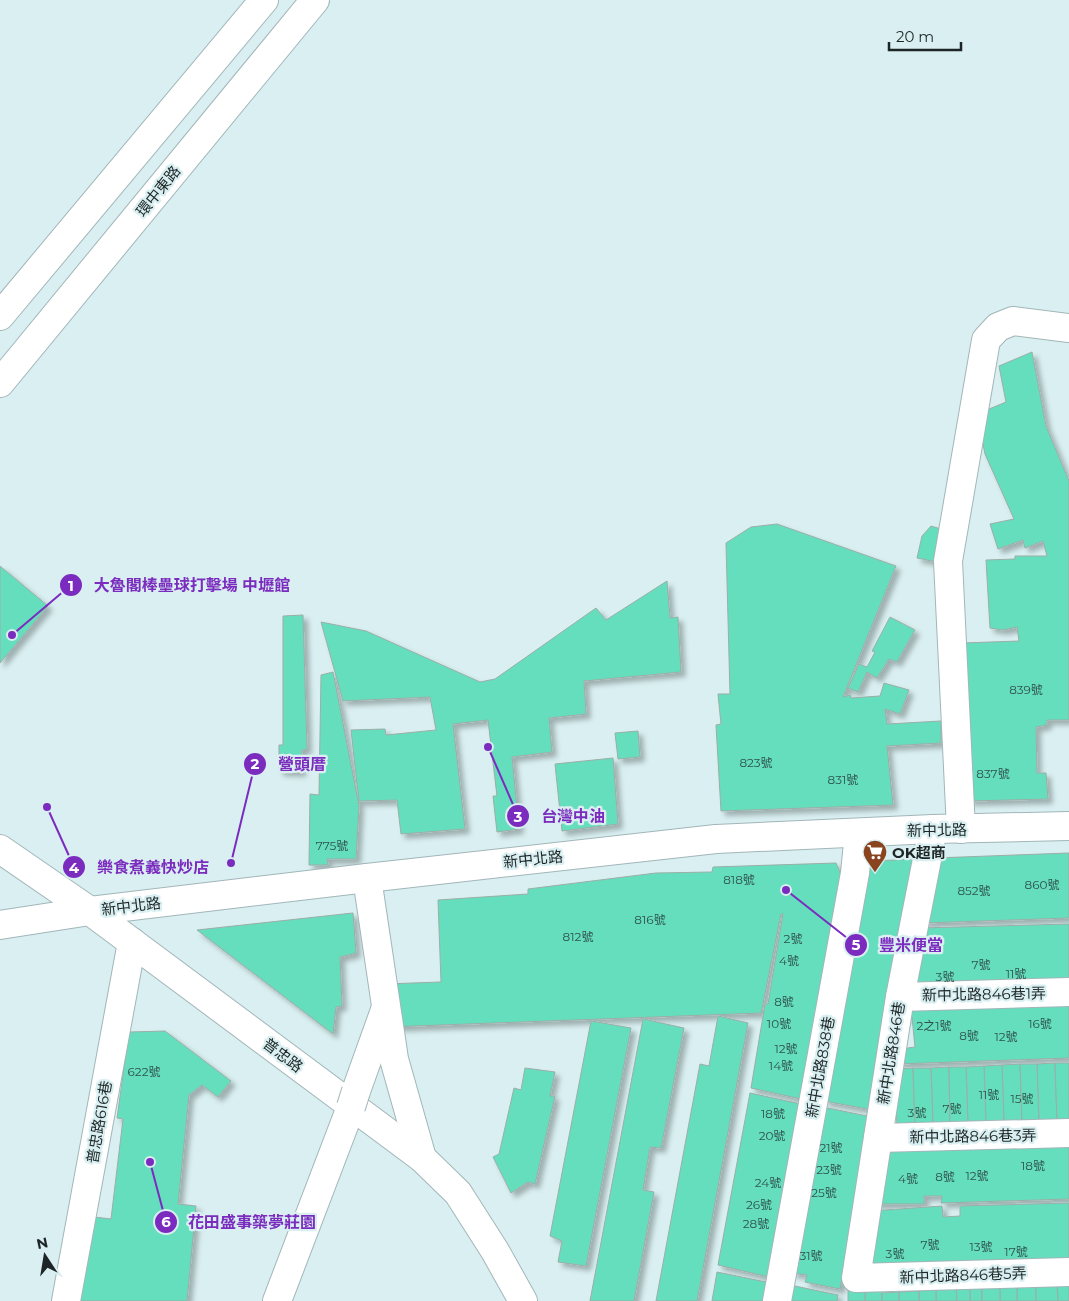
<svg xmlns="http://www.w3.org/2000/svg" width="1069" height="1301" font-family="Montserrat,'Noto Sans TC',sans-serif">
<defs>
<filter id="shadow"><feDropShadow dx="4.5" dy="4.5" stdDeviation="2.5" flood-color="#0004"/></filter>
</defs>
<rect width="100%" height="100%" fill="#d9eff1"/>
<!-- building -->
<g fill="#65debd" stroke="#9baea7" filter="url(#shadow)">
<path d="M1032 352 1046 426 1069 481V720H1047V725L1036 727 1037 773H1046L1048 799 969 801 962 643 1019 641 1017 627 1003 630 990 628 986 560 1015 559V556H1047L1043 541 1025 548 1023 540 998 549 990 524 1014 519 985 454 977 414 1006 402 999 366Z"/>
<path d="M777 524 896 566 843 697 850 695 851 698 880 696 884 683 909 690 900 714 885 709 887 724 941 721V743L887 746 893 805 721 811 716 725 721 724 718 694H730L726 543 751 527Z"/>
<path d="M931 526 944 530 937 562 917 558 922 536Z"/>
<path d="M0 566 48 606 0 663Z"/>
<path d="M667 581 670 618 678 617 681 672 584 681 586 714 549 718 552 752 512 757 519 829 497 832 493 796H497L488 720 453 724 465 829 401 834 397 800 359 801 351 730 385 729 386 735 436 730 430 697 343 701 321 622 366 631 480 682 495 679 596 608 606 620Z"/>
<path d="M303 615 307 749 302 750 301 772 279 771V745H283V616Z"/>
<path d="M890 617 915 630 897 662 889 659 877 678 867 672 858 692 848 688 859 664 867 667 875 652 872 651Z"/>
<path d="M333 672 359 806 356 859H327L328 865H309L310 794 319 795 321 675Z"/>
<path d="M638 731 640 757 618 759 615 733Z"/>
<path d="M613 758 618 824 562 831 555 764Z"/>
<path d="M1069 853V918L923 923 935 858Z"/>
<path d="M916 859 873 1110 824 1101 867 869 873 861Z"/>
<path d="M836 863 842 877 801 1099 751 1088 765 1004H768L783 914H781L761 1013 387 1027 385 984 441 982 438 900 528 894V889L656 873 712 872 713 867Z"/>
<path d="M353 913 356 953 340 957 342 1006 336 1007 333 1034 197 930Z"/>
<path d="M1069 924V981L921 985 912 978 921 928Z"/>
<path d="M1069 1000V1058L897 1064 900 1049 915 1047 912 1017 905 1018 907 1011Z"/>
<path d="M718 1016 748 1023 697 1301H656L700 1064 709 1066Z"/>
<path d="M643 1019 684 1028 661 1148 650 1147 643 1190 654 1192 634 1301H590Z"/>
<path d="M591 1021 631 1028 586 1266 558 1262 562 1241 550 1236Z"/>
<path d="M165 1031 231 1081 218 1097 202 1085 189 1095 178 1204 196 1206 187 1301H78L94 1217 111 1219 123 1119 117 1118 129 1032Z"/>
<path d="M1055 1063 1057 1122 1039 1123 1037 1064Z"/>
<path d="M1055 1063H1069V1121L1057 1122Z"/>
<path d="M1020 1064 1022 1123 1004 1124 1002 1065Z"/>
<path d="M1020 1064H1037L1039 1123H1022Z"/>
<path d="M1002 1065 1004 1124H986L984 1066Z"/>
<path d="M984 1066 986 1124 968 1125 966 1067Z"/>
<path d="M949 1067 950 1125 933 1126 931 1068Z"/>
<path d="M949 1067H966L968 1125H950Z"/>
<path d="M525 1068 555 1072 550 1096H555L535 1184 528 1182 511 1193 493 1157 499 1154 514 1088 521 1090Z"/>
<path d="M913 1068 915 1127 897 1128 895 1069Z"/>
<path d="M913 1068H931L933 1126 915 1127Z"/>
<path d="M750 1093 801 1104 769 1277 718 1265Z"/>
<path d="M823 1107 872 1117 840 1289 805 1282 807 1275 792 1273Z"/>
<path d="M1069 1142V1199L941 1203 942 1196H924V1204H873L888 1148Z"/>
<path d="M1069 1203V1260L880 1268 864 1259 871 1211 942 1206 943 1217 960 1216V1206Z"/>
<path d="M717 1272 766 1282 763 1301H712Z"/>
<path d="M1069 1282V1301H1058L1057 1283Z"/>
<path d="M1036 1283V1301H1017V1284Z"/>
<path d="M1036 1283H1057L1058 1301H1036Z"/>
<path d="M1017 1284V1301H1000V1285Z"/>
<path d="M790 1285 838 1295 837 1301H787Z"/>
<path d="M982 1285V1301H970V1286Z"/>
<rect x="982" y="1285" width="18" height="16"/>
<path d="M956 1286 957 1301H936V1287Z"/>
<path d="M956 1286H970V1301H957Z"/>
<path d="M882 1289V1301H865V1290Z"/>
<rect x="848" y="1290" width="17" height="11"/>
<path d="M936 1290V1301H919V1291Z"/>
<path d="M919 1291V1301H899V1292Z"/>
<path d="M899 1292V1301H882V1293Z"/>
</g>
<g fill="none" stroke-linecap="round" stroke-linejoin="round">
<defs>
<g id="minor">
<path d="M0 316 264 0"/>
<path d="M0 383 315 0"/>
<path d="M933 829 900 997 856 1278 1069 1272"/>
<path d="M961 829 948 561 986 340 998 327 1013 321 1069 328"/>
<path d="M0 849 90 911 422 1158 458 1193 495 1251 523 1301"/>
<path d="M367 878 394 1059 422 1158"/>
<path d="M0 925 90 911 367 878 716 839 933 829 1069 826"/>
<path d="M900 997 1069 992"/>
<path d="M356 1091 385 1010"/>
<path d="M878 1138 1069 1133"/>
<path d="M66 1301 132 942"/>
<path d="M277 1301 351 1107"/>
<path d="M777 1301 855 873 859 833"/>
</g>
</defs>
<!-- minor casing -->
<use href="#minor" stroke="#a2b6b9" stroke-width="30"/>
<!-- minor -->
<use href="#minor" stroke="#fff" stroke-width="28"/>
<defs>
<path id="minor-bridge" d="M351 1107 356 1091"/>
</defs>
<!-- minor-bridge casing -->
<use href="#minor-bridge" stroke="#a2b6b9" stroke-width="30" stroke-linecap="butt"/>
<!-- minor-bridge -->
<use href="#minor-bridge" stroke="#fff" stroke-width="28"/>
</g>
<!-- icons -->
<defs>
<symbol id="supermarket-pin" viewBox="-11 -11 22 30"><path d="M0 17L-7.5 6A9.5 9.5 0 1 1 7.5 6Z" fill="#89431f" stroke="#d9eff1"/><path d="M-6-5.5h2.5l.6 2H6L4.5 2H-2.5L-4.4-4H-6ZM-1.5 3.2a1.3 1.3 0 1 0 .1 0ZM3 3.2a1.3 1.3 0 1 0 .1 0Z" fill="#fff"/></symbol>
</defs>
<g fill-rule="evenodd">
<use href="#supermarket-pin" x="861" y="838" width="28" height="38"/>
</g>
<g text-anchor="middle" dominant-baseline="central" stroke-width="4.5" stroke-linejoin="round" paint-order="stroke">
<!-- number labels -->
<g font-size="12" fill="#2f534c">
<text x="1026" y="689">839號</text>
<text x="756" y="762">823號</text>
<text x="993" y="773">837號</text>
<text x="843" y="779">831號</text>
<text x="332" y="845">775號</text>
<text x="739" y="879">818號</text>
<text x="1042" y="884">860號</text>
<text x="974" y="890">852號</text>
<text x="650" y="919">816號</text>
<text x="578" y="936">812號</text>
<text x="793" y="938">2號</text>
<text x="789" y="960">4號</text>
<text x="981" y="964">7號</text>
<text x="1016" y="973">11號</text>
<text x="945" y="976">3號</text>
<text x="784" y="1001">8號</text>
<text x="779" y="1023">10號</text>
<text x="1040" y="1023">16號</text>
<text x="934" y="1025">2之1號</text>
<text x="969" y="1035">8號</text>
<text x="1006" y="1036">12號</text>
<text x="786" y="1048">12號</text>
<text x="781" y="1065">14號</text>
<text x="144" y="1071">622號</text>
<text x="989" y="1094">11號</text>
<text x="1022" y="1098">15號</text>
<text x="952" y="1108">7號</text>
<text x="917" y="1112">3號</text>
<text x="773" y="1113">18號</text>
<text x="772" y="1135">20號</text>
<text x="831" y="1147">21號</text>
<text x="1033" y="1165">18號</text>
<text x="829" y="1169">23號</text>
<text x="977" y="1175">12號</text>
<text x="945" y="1176">8號</text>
<text x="908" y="1178">4號</text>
<text x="768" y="1182">24號</text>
<text x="824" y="1192">25號</text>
<text x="759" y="1204">26號</text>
<text x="756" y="1223">28號</text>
<text x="930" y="1244">7號</text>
<text x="981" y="1246">13號</text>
<text x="1016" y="1251">17號</text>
<text x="895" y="1253">3號</text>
<text x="811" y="1255">31號</text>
</g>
<!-- street labels -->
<g font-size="15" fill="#1d2526" stroke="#d9eff1">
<text transform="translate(158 191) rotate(-51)">環中東路</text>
<text transform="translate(937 830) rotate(-1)">新中北路</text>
<text transform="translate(533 859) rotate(-6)">新中北路</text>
<text transform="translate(131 906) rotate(-7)">新中北路</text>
<text transform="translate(984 994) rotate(-1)">新中北路846巷1弄</text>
<text transform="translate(891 1053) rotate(-81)">新中北路846巷</text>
<text transform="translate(283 1055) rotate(37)">普忠路</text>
<text transform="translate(820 1067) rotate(-80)">新中北路838巷</text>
<text transform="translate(99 1122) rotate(-80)">普忠路616巷</text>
<text transform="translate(973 1136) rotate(-1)">新中北路846巷3弄</text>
<text transform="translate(963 1275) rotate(-2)">新中北路846巷5弄</text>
</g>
<!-- poi labels -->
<g font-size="15" font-weight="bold" fill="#1d2526" stroke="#d9eff1" text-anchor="start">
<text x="892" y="852">OK超商</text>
</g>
</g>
<!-- callouts -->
<path fill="none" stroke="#7b2cbf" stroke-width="2" d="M12 635L71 585M231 863L255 764M488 747L518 816M47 807L74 867M786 890L856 945M150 1162L166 1222"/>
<g fill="#7b2cbf" stroke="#d9eff1" stroke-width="2">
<circle cx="12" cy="635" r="5"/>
<circle cx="231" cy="863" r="5"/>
<circle cx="488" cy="747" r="5"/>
<circle cx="47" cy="807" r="5"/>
<circle cx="786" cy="890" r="5"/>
<circle cx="150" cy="1162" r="5"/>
<circle cx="71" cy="585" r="12"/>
<circle cx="255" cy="764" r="12"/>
<circle cx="518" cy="816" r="12"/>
<circle cx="74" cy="867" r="12"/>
<circle cx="856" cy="945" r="12"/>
<circle cx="166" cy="1222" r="12"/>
</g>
<g font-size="15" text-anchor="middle" font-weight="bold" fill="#fff">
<text x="71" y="591">1</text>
<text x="255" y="769">2</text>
<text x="518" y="822">3</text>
<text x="74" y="873">4</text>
<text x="856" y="950">5</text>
<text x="166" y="1227">6</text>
</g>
<g font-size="16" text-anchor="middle" font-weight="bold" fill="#7b2cbf" stroke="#d9eff1" stroke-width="4.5" stroke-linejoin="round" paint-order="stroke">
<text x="192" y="591">大魯閣棒壘球打擊場 中壢館</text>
<text x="302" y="770">營頭厝</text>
<text x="573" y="822">台灣中油</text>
<text x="153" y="873">樂食煮義快炒店</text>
<text x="911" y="951">豐米便當</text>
<text x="252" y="1228">花田盛事築夢莊園</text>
</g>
<!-- north arrow -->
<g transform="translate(45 1256) rotate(348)" stroke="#d9eff1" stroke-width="4" paint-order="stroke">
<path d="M0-4L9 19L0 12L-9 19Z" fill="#1d2526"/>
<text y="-8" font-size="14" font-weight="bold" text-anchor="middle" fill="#1d2526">N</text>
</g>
<!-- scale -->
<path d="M889 42v8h72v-8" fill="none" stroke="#1d2526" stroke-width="2.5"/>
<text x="896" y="42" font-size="15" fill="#1d2526" stroke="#d9eff1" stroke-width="4" paint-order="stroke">20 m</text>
</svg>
